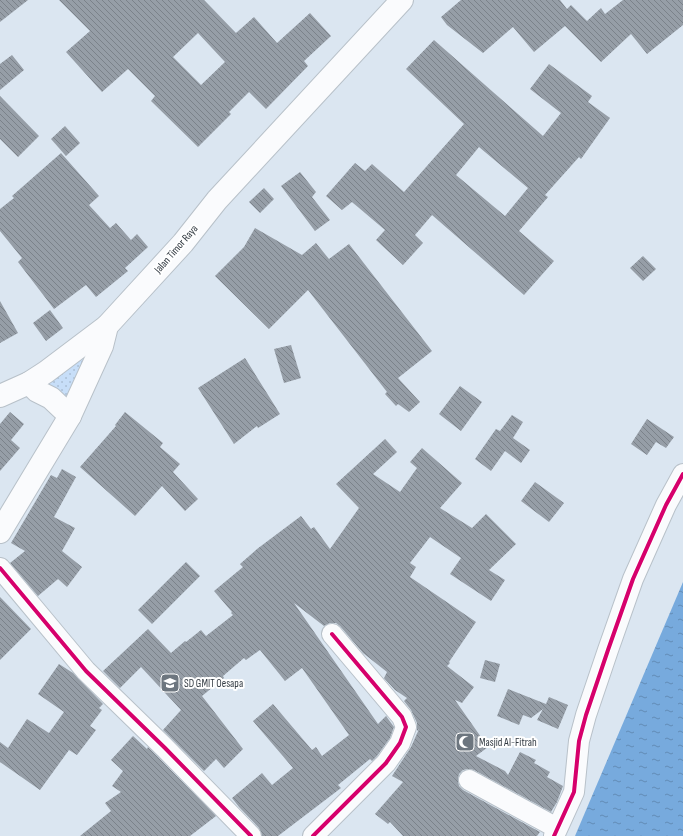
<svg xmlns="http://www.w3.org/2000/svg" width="683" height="836" font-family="'Sofia Sans Condensed',sans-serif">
<defs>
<pattern id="garden-dots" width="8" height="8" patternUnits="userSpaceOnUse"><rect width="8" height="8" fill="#c7def8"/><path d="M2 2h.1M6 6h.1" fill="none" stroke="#abbfd6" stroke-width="1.8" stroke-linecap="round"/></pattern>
<pattern id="water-ripples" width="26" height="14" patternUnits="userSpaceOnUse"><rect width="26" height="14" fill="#7ad"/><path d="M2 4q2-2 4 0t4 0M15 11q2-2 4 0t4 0" fill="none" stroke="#628bb5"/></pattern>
<pattern id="building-back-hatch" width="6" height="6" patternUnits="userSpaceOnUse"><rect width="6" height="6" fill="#969ea7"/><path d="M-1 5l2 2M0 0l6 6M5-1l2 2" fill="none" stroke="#7b828a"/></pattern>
</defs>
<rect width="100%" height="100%" fill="#dbe6f1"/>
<!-- garden -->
<path fill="url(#garden-dots)" d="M108 332 54 415 31 390Z"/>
<!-- water -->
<path fill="url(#water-ripples)" d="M683 582V836H575Z"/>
<!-- building -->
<g fill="url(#building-back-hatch)" fill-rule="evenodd">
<path d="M0 0H28L0 22Z"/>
<path d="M59 0H204L236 33 254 17 277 43 310 13 331 36 304 61 308 66 266 109 249 92 229 112 231 114 198 147 151 101 155 96 128 69 102 92 66 52 90 31ZM198 33 225 62 201 85 173 57Z"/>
<path d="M461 0H560L567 9 571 5 587 21 601 8 605 14 623 0H683V25L647 54 631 34 601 62 565 26 534 52 513 27 483 53 447 25 441 17Z"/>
<path d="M434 40 543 136 561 113 530 89 549 64 592 96 588 102 610 118 581 159 579 157 545 195 548 197 519 231 554 261 524 295 432 215 415 235 423 243 403 265 376 240 385 230 352 202 342 210 326 196 355 163 365 171 372 164 404 192 464 124 406 69ZM479 147 528 188 505 216 456 175Z"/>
<path d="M12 55 24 70 0 90V64Z"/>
<path d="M0 96 39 136 18 157 0 139Z"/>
<path d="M65 126 80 143 66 156 51 139Z"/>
<path d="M61 153 99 196 89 205 110 228 116 223 131 240 137 234 148 247 125 268 128 271 96 297 86 285 54 309 18 262 22 258 0 231V209L14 198 12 196Z"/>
<path d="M300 172 316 192 312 197 330 220 315 231 281 186Z"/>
<path d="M264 188 274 199 260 213 249 202Z"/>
<path d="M255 228 302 255 316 243 329 259 349 244 432 351 398 378 420 402 409 412 398 404 396 406 385 394 387 392 308 290 269 329 215 276 244 247Z"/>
<path d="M643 256 656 269 643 281 630 268Z"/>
<path d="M0 301 18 333 0 343Z"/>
<path d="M50 310 63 328 46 341 33 323Z"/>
<path d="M291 345 301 378 284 383 274 349Z"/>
<path d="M245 358 280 414 258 428 257 426 234 444 198 388Z"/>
<path d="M460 386 482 402 461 431 439 414Z"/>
<path d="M10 412 24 424 11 440 20 448 0 471V424Z"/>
<path d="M125 412 163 443 160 447 180 464 173 472 198 499 185 511 162 486 135 516 80 467 116 426 115 425Z"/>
<path d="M512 415 523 422 513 438 530 450 521 463 505 451 491 471 475 459 496 429 500 431Z"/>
<path d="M647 419 674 437 666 448 656 442 647 455 631 444Z"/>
<path d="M385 439 397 452 373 474 400 492 417 468 410 462 422 448 462 483 440 508 472 528 486 514 516 544 489 570 505 580 491 601 450 574 461 558 430 537 410 563 416 567 410 577 476 622 449 662 450 663 447 666 474 687 462 703 455 700 488 747 476 756 505 771 508 775 520 752 536 760 534 763 550 772 547 777 563 786 557 802 551 812 474 770 468 769 463 770 459 774 458 780 459 786 463 790 540 832 537 836H403L390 822 388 824 375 814 403 782 392 776 411 747 419 729 417 731V723L411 710 404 701 407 698 395 690 384 678 387 672 363 653 340 626 336 623H330L324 626 294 603 378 724 386 716 394 727 390 738 377 756 372 761 370 759 338 785 341 788 278 836H262L259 828 239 807 232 798 262 773 272 785 293 768 253 721 273 704 312 750 316 747 322 756 349 735 302 668 285 681 260 650 246 660 244 658 223 676 224 678 202 696 243 749 224 768 216 759 204 771 163 730 181 710 141 667 120 688 103 671 148 629 171 653 185 641 186 642 201 630 206 636 233 615 231 613 232 612 214 591 243 567 240 564 257 549 301 516 311 529 314 527 330 549 359 508 336 484Z"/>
<path d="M62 469 76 477 54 517 75 528 62 551 82 567 67 587 58 579 38 596 10 563 25 551 11 543 51 475 57 478Z"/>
<path d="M535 482 564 503 549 522 521 501Z"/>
<path d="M186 562 200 576 152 624 138 610Z"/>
<path d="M0 597 31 629 0 660Z"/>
<path d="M485 660 500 664 495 682 480 678Z"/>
<path d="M59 664 73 673 103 704 99 708 102 710 90 726 96 730 77 755 69 750 40 790 0 762V742L8 748 27 719 49 733 64 712 38 694Z"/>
<path d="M508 689 546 704 549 697 568 705 558 729 537 720 543 709 531 718 523 715 519 725 497 716Z"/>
<path d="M133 736 147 749 148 747 157 756 216 816 190 836H80L111 811 105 803 121 792 112 786 123 771 111 760Z"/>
</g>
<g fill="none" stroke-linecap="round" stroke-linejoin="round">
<defs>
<g id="street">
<path d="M0 568 86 671 165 748 251 836"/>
<path d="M469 780 557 828"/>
<path d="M313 836 386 763 400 743 406 727 402 717 332 634"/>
<path d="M554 836 574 792 579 741 586 715 608 650 633 579 666 505 683 474"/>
</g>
<path id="secondary" d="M0 396 29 383"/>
<g id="highway">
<path d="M70 416 51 398 37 391 29 383 46 372 107 326"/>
<path d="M0 532 70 416 102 346 107 326 183 243 217 200 402 0"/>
</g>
</defs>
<!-- street casing -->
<use href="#street" stroke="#b8c1c9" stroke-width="22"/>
<!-- secondary casing -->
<use href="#secondary" stroke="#b8c1c9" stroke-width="24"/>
<!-- highway casing -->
<use href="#highway" stroke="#b8c1c9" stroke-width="24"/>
<!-- street -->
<use href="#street" stroke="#fafbfd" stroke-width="20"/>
<!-- secondary -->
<use href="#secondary" stroke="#fafbfd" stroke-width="22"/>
<!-- highway -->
<use href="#highway" stroke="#fafbfd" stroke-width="22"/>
<defs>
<g id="cycleway">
<path d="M0 568 86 671 165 748 251 836"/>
<path d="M313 836 386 763 400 743 406 727 402 717 332 634"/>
<path d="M554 836 574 792 579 741 586 715 608 650 633 579 666 505 683 474"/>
</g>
</defs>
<!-- cycleway casing -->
<use href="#cycleway" stroke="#fff" stroke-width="6"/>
<!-- cycleway -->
<use href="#cycleway" stroke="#d6006c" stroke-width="4"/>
</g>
<!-- icons -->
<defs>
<symbol id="school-square" viewBox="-11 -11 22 22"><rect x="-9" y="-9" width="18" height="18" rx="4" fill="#6d767f" stroke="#fff"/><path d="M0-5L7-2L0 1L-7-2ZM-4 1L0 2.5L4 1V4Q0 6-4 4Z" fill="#fff"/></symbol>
<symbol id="mosque-square" viewBox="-11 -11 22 22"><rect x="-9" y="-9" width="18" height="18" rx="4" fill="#6d767f" stroke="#fff"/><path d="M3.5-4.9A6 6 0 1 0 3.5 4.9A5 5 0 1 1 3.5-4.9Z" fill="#fff"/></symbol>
</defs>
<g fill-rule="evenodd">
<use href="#school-square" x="159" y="672" width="22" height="22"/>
<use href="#mosque-square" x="454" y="731" width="22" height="22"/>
</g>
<g text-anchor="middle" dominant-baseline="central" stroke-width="4" stroke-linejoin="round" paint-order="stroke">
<!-- street labels -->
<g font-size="11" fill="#323a42" stroke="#fff">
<text transform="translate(176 249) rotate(-49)">Jalan Timor Raya</text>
</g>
<!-- poi labels -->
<g font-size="11" fill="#323a42" stroke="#fff" text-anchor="start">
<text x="184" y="683">SD GMIT Oesapa</text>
<text x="479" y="742">Masjid Al-Fitrah</text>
</g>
</g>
</svg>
